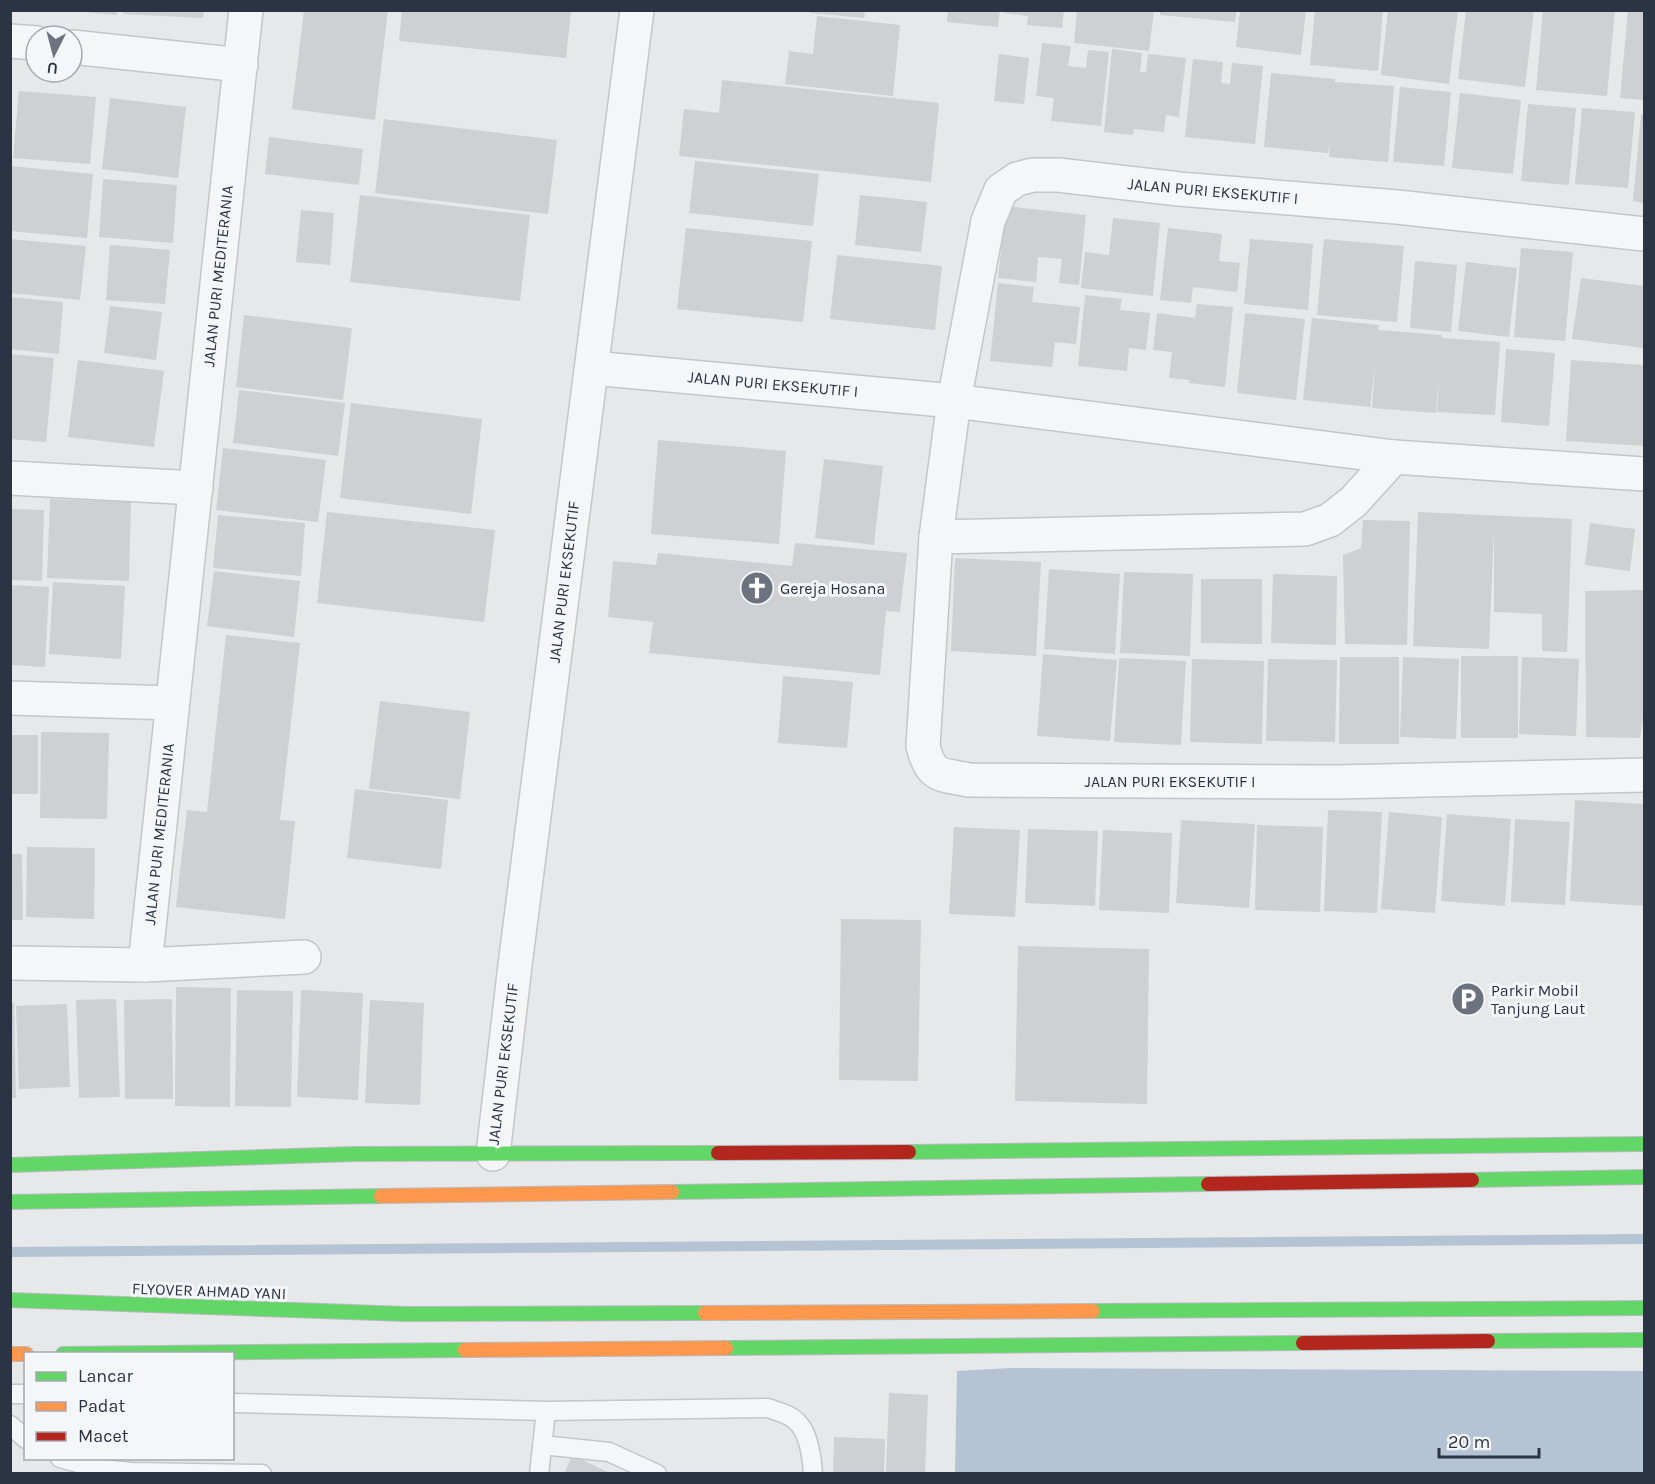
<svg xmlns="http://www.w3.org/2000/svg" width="1655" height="1484" font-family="Karla,sans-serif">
<rect width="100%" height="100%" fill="#e6e8ea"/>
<!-- water -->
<path fill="#b4c4d5" d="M1011 1368 1644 1371V1473H955L957 1371Z"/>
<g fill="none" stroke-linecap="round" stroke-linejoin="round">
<!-- stream -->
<path stroke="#b4c4d5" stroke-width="10" d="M10 1252 1644 1239"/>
</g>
<!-- building -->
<g fill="#ced0d3">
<path d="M84 10H117V15L84 12Z"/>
<path d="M124 10H204L203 18 123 14Z"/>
<path d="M304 10H388L375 120 292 109Z"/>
<path d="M402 10H571L566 58 399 41Z"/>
<path d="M811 10H865L864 18 811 13Z"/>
<path d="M948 10H1000L998 27 947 22Z"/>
<path d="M1005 10H1064L1062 28 1027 25 1028 16 1004 13Z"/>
<path d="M1077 10H1154L1149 51 1074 43Z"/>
<path d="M1160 10H1237L1235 22 1160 15Z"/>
<path d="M1240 10H1306L1301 55 1236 47Z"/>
<path d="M1315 10H1383L1378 71 1310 65Z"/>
<path d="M1388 10H1458L1449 84 1381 75Z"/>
<path d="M1466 10H1534L1525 87 1458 79Z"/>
<path d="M1543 10H1615L1607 96 1536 90Z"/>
<path d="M1628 10H1644V100L1620 98Z"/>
<path d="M817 16 900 25 893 96 785 84 789 51 813 54Z"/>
<path d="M1042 43 1071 46 1068 66 1086 68 1088 50 1109 52 1101 126 1051 121 1054 98 1036 96Z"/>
<path d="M1112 49 1142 53 1140 72H1146L1148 54 1186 58 1179 117 1166 115 1164 132 1134 129 1133 135 1104 132Z"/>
<path d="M999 54 1029 58 1024 104 994 101Z"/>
<path d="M1193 59 1223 62 1221 83 1230 84 1232 63 1263 66 1255 144 1185 137Z"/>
<path d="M1271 73 1335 79V82L1394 86 1388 162 1329 157 1330 138 1328 153 1264 147Z"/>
<path d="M722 80 939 103 931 182 679 156 684 109 719 113Z"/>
<path d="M1400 87 1451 92 1444 166 1393 162Z"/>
<path d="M19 91 96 97 90 164 13 158Z"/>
<path d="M1460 93 1521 100 1513 174 1452 168Z"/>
<path d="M110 98 186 107 178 178 102 169Z"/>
<path d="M1528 104 1576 108 1569 185 1521 181Z"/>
<path d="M1582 108 1635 112 1628 188 1575 184Z"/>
<path d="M1641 115H1644V203L1633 201Z"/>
<path d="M384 119 557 140 548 214 375 193Z"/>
<path d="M269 137 363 149 359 185 265 174Z"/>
<path d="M695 161 819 174 813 226 689 213Z"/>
<path d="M10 166 93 174 87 238 10 231Z"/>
<path d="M103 179 177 185 173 243 99 237Z"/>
<path d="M360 195 530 215 520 301 350 282Z"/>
<path d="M860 195 927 202 921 252 855 245Z"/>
<path d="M1006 206 1086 215 1079 285 1059 283 1062 259 1038 257 1036 282 998 278Z"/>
<path d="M301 210 334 213 330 265 296 262Z"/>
<path d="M1113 218 1160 223 1153 296 1081 288 1085 252 1109 255Z"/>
<path d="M686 228 812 241 803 322 677 309Z"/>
<path d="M1168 228 1222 234 1219 261 1240 263 1237 292 1193 287 1191 303 1160 300Z"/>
<path d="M10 239 86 246 80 300 10 293Z"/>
<path d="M1250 239 1313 244 1308 310 1244 304Z"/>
<path d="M1324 239 1404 246 1397 322 1317 315Z"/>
<path d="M110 245 170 250 165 304 106 300Z"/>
<path d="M1521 248 1573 252 1565 341 1514 337Z"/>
<path d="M837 255 942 266 935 330 830 319Z"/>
<path d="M1415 261 1457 265 1451 332 1410 328Z"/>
<path d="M1466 262 1517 268 1509 337 1458 331Z"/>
<path d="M1581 278 1644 286V348L1572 339Z"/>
<path d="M998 283 1034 287 1032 302 1080 307 1076 344 1055 342 1052 367 990 361Z"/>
<path d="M1085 295 1122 299 1120 310 1150 313 1146 350 1129 348 1127 371 1078 366Z"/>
<path d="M10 297 63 302 59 354 10 349Z"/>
<path d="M1197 304 1233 307 1225 387 1189 383V380L1169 378 1172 352 1153 350 1157 313 1195 318Z"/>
<path d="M110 306 162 312 156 360 104 353Z"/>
<path d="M1245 313 1305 319 1296 400 1237 393Z"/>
<path d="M244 315 352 328 343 400 236 387Z"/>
<path d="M1312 318 1379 325 1378 330 1442 335V338L1500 342 1495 415 1437 412 1439 372 1436 413 1372 408 1375 365 1370 407 1303 400Z"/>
<path d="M1506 349 1555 353 1549 426 1501 422Z"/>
<path d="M10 354 54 358 46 442 10 439Z"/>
<path d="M78 360 164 371 154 447 68 437Z"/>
<path d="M1571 360 1644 365V446L1566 441Z"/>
<path d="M239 390 345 403 338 456 233 443Z"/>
<path d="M351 403 482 419 471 514 340 498Z"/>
<path d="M658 440 786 451 779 544 651 534Z"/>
<path d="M223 448 326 460 318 522 216 510Z"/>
<path d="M824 459 883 466 874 545 815 538Z"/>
<path d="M50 499 131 502 129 581 47 578Z"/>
<path d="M10 509 44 510 42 581 10 580Z"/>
<path d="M327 512 495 530 484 622 317 603Z"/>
<path d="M1418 512 1572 519 1567 652 1542 651V614L1494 612V528L1489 649 1413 646Z"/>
<path d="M218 515 305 523 301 576 213 568Z"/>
<path d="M1363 520 1410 521 1407 645 1345 644 1343 555 1361 548Z"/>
<path d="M1590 523 1635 529 1630 571 1585 565Z"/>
<path d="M795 543 907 553 900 612 886 611 880 675 649 653 653 622 608 617 613 561 656 565 658 553 792 566Z"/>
<path d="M955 558 1041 562 1036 656 951 651Z"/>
<path d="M1049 569 1120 574 1115 654 1044 649Z"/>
<path d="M214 571 300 581 294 637 207 626Z"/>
<path d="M1124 572 1193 574 1190 656 1120 653Z"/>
<path d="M1273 574 1337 576 1336 645 1271 643Z"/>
<path d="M1201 579H1262V644L1201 643Z"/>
<path d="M53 582 125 586 121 659 49 654Z"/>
<path d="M10 585 49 587 45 667 10 665Z"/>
<path d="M1644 590V711L1640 738 1586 737 1585 591Z"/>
<path d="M226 635 300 643 280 820 295 821 285 919 176 907 187 810 207 812Z"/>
<path d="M1043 654 1117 660 1110 741 1037 736Z"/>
<rect x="1461" y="656" width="57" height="82"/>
<path d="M1340 657H1399V744H1339Z"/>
<path d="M1403 657 1459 659 1456 739 1400 737Z"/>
<path d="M1522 657 1579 659 1576 736 1519 734Z"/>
<path d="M1119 658 1186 661 1181 745 1114 742Z"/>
<path d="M1192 659 1264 661 1262 744 1190 742Z"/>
<path d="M1268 659 1337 660 1335 742 1266 741Z"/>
<path d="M783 676 853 682 847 748 778 743Z"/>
<path d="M380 701 470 712 460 799 369 789Z"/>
<path d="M41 732 109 733 107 819 40 818Z"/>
<rect x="10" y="735" width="28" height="59"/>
<path d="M355 789 448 800 441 869 347 858Z"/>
<path d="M1575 800 1644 804V906L1570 901Z"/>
<path d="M1328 810 1382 812 1377 913 1324 911Z"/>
<path d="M1389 812 1442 817 1435 913 1381 909Z"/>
<path d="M1447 814 1511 819 1505 906 1441 901Z"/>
<path d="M1515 819 1570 822 1565 905 1511 902Z"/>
<path d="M1181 820 1255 824 1249 908 1176 903Z"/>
<path d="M1257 825 1323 827 1320 912 1255 910Z"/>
<path d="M954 827 1020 830 1015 917 949 914Z"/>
<path d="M1028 829 1098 831 1095 906 1025 903Z"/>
<path d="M1103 830 1172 833 1169 913 1099 910Z"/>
<path d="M27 847 95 848 94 919 26 917Z"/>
<path d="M10 854H22L23 920H10Z"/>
<path d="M841 919 921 920 918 1081 839 1080Z"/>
<path d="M1018 946 1149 949 1147 1104 1015 1101Z"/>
<path d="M176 987 231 988 230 1107 175 1106Z"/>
<path d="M237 990 293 991 291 1107 235 1106Z"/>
<path d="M301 990 363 993 358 1100 297 1097Z"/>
<path d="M116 999 120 1097 79 1098 76 1000Z"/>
<path d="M172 999 173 1099H125L124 1000Z"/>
<path d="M370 1000 424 1003 420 1105 365 1103Z"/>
<path d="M10 1003H14L16 1098H10Z"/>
<path d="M67 1004 70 1087 19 1089 16 1006Z"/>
<path d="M889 1393 928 1395 925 1474H886Z"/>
<path d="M834 1437 885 1439 884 1474H833Z"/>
<path d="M572 1455 612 1474H564Z"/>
</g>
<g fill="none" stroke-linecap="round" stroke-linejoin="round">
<defs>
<g id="lane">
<path d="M10 1394H26"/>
<path d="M232 1403 546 1411 539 1474"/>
<path d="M546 1411 768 1408C778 1412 791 1414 798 1423 809 1434 812 1459 813 1474"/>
<path d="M10 1425 26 1439"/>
<path d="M542 1445 609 1452 657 1474"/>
<path d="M60 1458 100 1469 132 1472 262 1474"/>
</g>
<g id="street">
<path d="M10 41 36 43"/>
<path d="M72 47 241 65"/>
<path d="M1644 234 1397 207 1179 189 1058 175H1033L1017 179 1001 190 988 221 954 401 936 537 923 746C931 778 940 774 969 780L1337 782 1644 775"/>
<path d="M592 368 954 401 1394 457 1644 474"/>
<path d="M10 478 196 488"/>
<path d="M936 537 1305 529 1330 520 1353 502 1394 457"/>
<path d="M10 698 172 703"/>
<path d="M10 963 145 965 304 957"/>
<path d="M145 965 246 10"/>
<path d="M493 1154 515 965 637 10"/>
</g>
<g id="fast">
<path d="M909 1152 1644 1144"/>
<path d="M10 1165 354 1154 718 1153"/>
<path d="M1472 1180 1644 1177"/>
<path d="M672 1192 1208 1184"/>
<path d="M10 1202 381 1196"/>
<path d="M10 1300 406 1314 705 1313"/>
<path d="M1093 1311 1644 1308"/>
<path d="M1488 1341 1644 1340"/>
<path d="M726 1348 1303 1343"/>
<path d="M63 1354 465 1350"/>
</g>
<g id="slow">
<path d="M381 1196 672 1192"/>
<path d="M705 1313 1093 1311"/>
<path d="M465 1350 726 1348"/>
<path d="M10 1354H26"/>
</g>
<g id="jam">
<path d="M718 1153 909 1152"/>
<path d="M1208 1184 1472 1180"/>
<path d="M1303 1343 1488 1341"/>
</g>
</defs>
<!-- lane casing -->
<use href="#lane" stroke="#c4c6c8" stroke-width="21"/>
<!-- street casing -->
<use href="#street" stroke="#c4c6c8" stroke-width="36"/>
<!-- fast casing -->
<use href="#fast" stroke="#b8bbbf" stroke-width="16"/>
<!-- slow casing -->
<use href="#slow" stroke="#b8bbbf" stroke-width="16"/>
<!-- jam casing -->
<use href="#jam" stroke="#b8bbbf" stroke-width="16"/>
<!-- lane -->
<use href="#lane" stroke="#f5f6f7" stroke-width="18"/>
<!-- street -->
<use href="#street" stroke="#f5f6f7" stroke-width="33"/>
<!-- fast -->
<use href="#fast" stroke="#63d668" stroke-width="14"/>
<!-- slow -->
<use href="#slow" stroke="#ff974d" stroke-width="14"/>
<!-- jam -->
<use href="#jam" stroke="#b3261e" stroke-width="14"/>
</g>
<!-- icons -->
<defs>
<symbol id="church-disc" viewBox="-11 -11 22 22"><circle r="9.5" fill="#6c737f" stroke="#f4f6f9"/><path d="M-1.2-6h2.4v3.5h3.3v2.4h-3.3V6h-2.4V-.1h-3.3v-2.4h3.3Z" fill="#fff"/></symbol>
<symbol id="parking-disc" viewBox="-11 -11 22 22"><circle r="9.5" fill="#6c737f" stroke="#f4f6f9"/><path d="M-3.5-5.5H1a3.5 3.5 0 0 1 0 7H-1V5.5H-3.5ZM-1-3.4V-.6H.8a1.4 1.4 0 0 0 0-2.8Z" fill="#fff"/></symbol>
</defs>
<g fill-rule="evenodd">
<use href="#church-disc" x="738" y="569" width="38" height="38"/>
<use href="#parking-disc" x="1449" y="980" width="38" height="38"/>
</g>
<g text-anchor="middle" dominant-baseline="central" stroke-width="6" stroke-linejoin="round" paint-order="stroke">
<!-- street labels -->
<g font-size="16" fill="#2b3445" stroke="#f4f6f9">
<text transform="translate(1213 191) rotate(5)">JALAN PURI EKSEKUTIF I</text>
<text transform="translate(218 276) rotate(-84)">JALAN PURI MEDITERANIA</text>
<text transform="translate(773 384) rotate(5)">JALAN PURI EKSEKUTIF I</text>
<text transform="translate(564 582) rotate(-83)">JALAN PURI EKSEKUTIF</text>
<text x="1170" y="781">JALAN PURI EKSEKUTIF I</text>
<text transform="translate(159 834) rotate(-84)">JALAN PURI MEDITERANIA</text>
<text transform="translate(503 1064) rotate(-83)">JALAN PURI EKSEKUTIF</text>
<text transform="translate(209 1291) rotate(2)">FLYOVER AHMAD YANI</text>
</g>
<!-- poi labels -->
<g font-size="16" fill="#2b3445" stroke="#f4f6f9" text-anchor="start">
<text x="780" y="588">Gereja Hosana</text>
<text x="1491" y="990">Parkir Mobil<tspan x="1491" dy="18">Tanjung Laut</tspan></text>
</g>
</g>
<!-- border -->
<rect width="1655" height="1484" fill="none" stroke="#2b3445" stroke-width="24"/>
<!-- legend -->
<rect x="24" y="1352" width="210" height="108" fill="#f4f6f9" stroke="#a4a8b1" stroke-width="1.5"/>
<rect x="36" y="1372" width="30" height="9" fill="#63d668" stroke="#a4a8b1" stroke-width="1.5"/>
<text x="78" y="1382" font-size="18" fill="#2b3445">Lancar</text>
<rect x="36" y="1402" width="30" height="9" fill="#ff974d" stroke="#a4a8b1" stroke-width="1.5"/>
<text x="78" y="1412" font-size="18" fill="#2b3445">Padat</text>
<rect x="36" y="1432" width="30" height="9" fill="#b3261e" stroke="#a4a8b1" stroke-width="1.5"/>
<text x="78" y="1442" font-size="18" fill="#2b3445">Macet</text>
<!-- north arrow -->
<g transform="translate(54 54) rotate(186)"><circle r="28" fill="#f4f6f9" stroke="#a4a8b1" stroke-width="1.5"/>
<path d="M0-4.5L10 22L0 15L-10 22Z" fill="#6c737f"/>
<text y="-9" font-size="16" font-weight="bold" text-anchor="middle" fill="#2b3445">U</text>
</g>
<!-- scale -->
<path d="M1439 1448v9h100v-9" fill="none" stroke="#2b3445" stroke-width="3"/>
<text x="1448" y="1448" font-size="18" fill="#2b3445" stroke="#f4f6f9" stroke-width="4.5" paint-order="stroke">20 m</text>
</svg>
